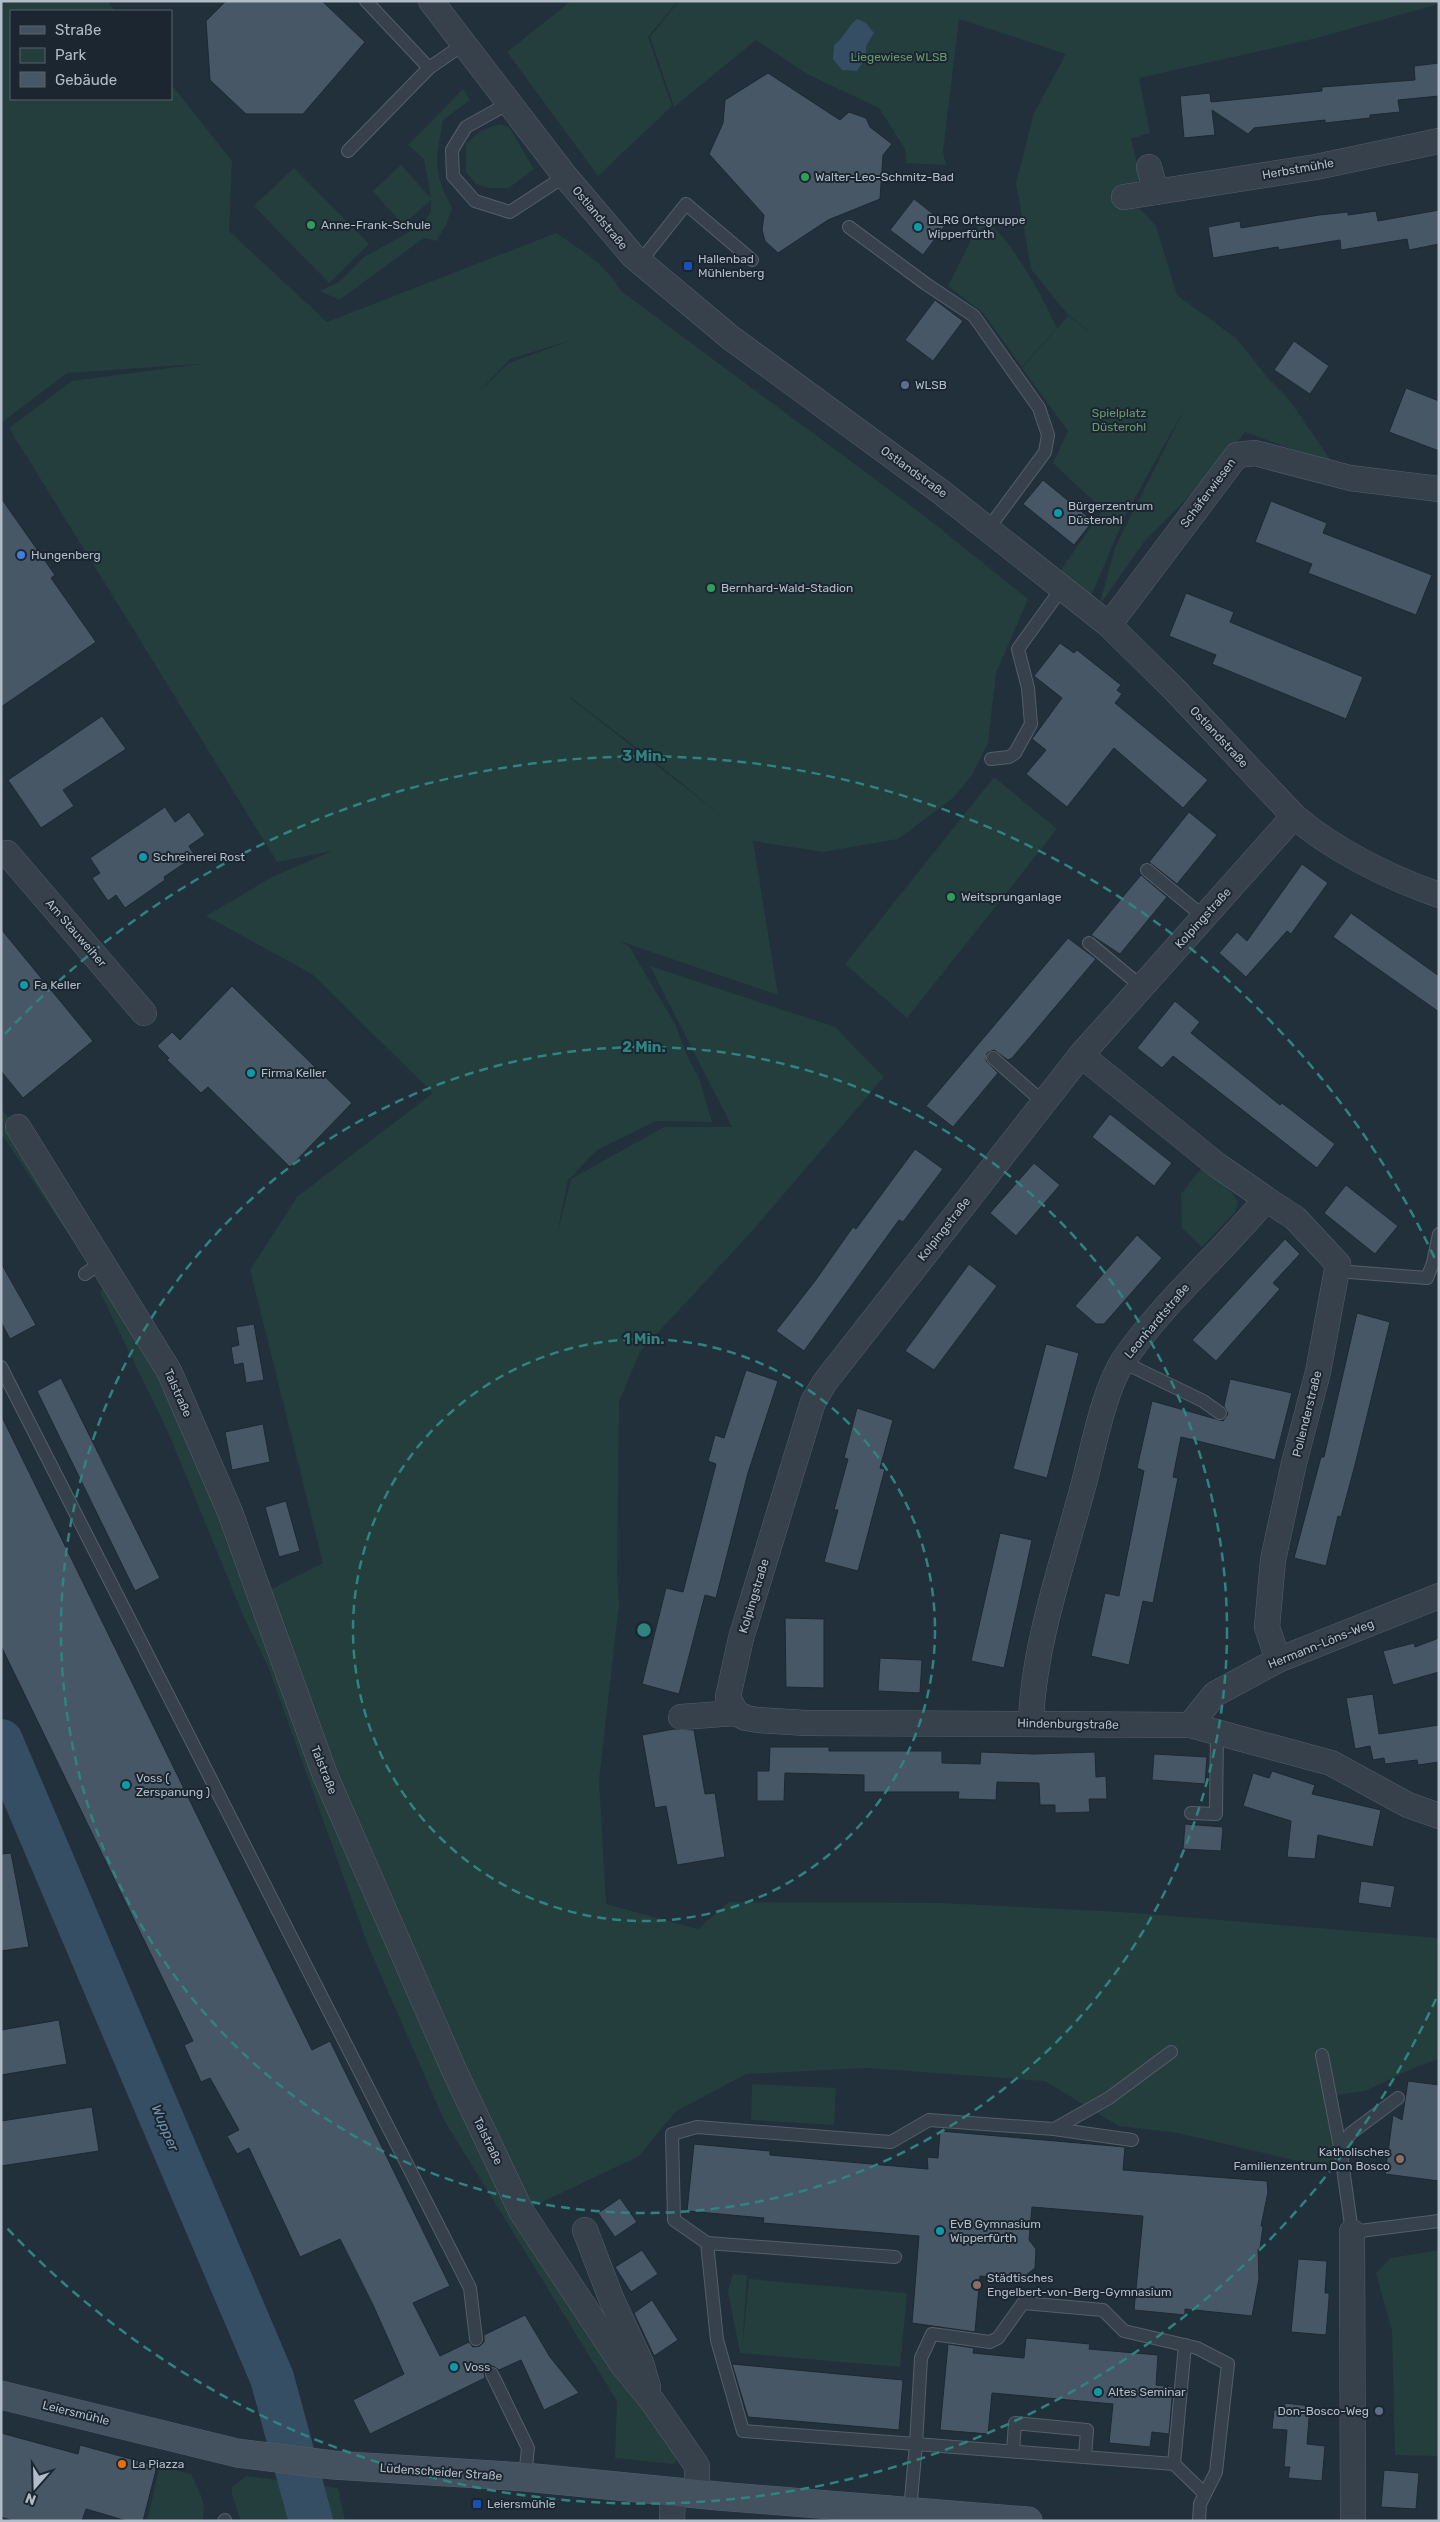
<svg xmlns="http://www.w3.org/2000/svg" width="1440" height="2522" font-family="Rubik,sans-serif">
<rect width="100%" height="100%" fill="#22303c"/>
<!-- green -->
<g fill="#243d3d" fill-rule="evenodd">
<path d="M1 1H108L115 11H11V99H171V84L232 161 229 231 327 322 556 233C581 250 606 264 621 291L922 514 1028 599 996 673 988 743 972 775 953 798 898 839 823 852 753 841 778 995 619 941 629 946 675 1024 689 1060 699 1078 712 1122 656 1121 597 1150 568 1180 556 1238 571 1179 664 1127H732L650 966 835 1027 884 1077 753 1230 640 1352 619 1402 617 1573 619 1604 599 1780 606 1904 698 1929 729 1902 940 1903 1122 1912 1439 1938V2059L1414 2068 1365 2091 1324 2097 1336 2170 1178 2133 1119 2126 1045 2081 867 2068 746 2074 675 2112 639 2156 515 2215 678 2456 674 2464 615 2458 617 2401 444 2120 369 1948 269 1669 243 1615 168 1432 100 1292 112 1277 260 1595 323 1563 250 1270 297 1197 433 1093 312 974 206 916 272 877 332 851 277 862 9 428 72 381 200 364 67 373 1 423ZM572 340 509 363 475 396 510 359ZM570 697 654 761 722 816 570 698Z"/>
<path d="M571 1H678L648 37 672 106 598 176 507 52Z"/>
<path d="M679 1H1439V4L1313 39 1139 78 1150 133 1131 139 1140 175 1131 199 1156 226 1177 295 1237 339 1267 377 1288 398 1338 471 1303 453 1245 432 1215 470 1144 542 1099 606 1115 548 1186 406 1127 512 1091 596 1060 571 1103 510 1053 463 1068 431 1022 368 1068 316 1097 337 1068 315 1031 269 1016 183 1034 113 1066 54 959 19 943 152 946 165 906 163 905 149 879 108 809 75 756 40 674 107 650 37Z"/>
<path d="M463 89 470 100 443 120C436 160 432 171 452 208L446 225 436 241 424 238 339 300 320 291 339 282 364 257 422 225 431 212V200L403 225 373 191 401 165 431 198 424 159 408 145Z"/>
<path d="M499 124 509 127 534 169 509 188H489L476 184 466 172V144L480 131Z"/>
<path d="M294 168 369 244 329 283 254 206Z"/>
<path d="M983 216C1013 243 1040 291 1057 328L1022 367 983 313 948 286Z"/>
<path d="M994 777 1057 829 907 1018 845 964Z"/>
<path d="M1 1109 18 1127 90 1241 81 1253 1 1133Z"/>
<path d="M1203 1166 1232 1193 1238 1202 1235 1212 1202 1247 1182 1228 1181 1194Z"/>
<path d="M752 2084 836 2088 834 2125 751 2120Z"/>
<path d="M1439 2250V2456L1395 2455 1392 2331 1376 2273 1390 2258Z"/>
<path d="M733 2274 747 2275 742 2351 749 2279 907 2293 900 2367 740 2353 728 2291Z"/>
<path d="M160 2466 191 2474C198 2489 208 2504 202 2521H147Z"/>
<path d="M246 2476 338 2488 345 2521H241L232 2495V2487Z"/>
</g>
<!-- water -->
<path fill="#354e64" d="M857 19 866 23 874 33 866 46V58L857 71 842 70 833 59 834 45C845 37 847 27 857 19Z"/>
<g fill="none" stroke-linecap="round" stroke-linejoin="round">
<!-- river -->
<path stroke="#354e64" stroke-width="44" d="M1 1741 272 2378 311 2521"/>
</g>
<!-- building -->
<g fill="#485765" stroke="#1d2833">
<path d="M226 1H322L365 42 303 114H246L210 80 206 21Z"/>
<path d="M1439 63V96L1398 100 1400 112 1370 115V118L1325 123V120L1254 128 1248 134 1212 110 1215 135 1184 138 1180 96 1210 93 1211 102 1322 91V87L1415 80 1414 66Z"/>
<path d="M768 73 840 120 849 112 866 118 870 127 892 144 883 155 880 199 828 220 778 253 765 241 762 230 764 215 709 154 723 123 725 100Z"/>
<path d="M914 199 946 224 923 255 890 230Z"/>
<path d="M1439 210V244L1409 250 1407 239 1341 250 1340 240 1279 250 1278 247 1213 258 1208 227 1240 221 1241 228 1319 215 1348 212V215L1376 211 1378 221Z"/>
<path d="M935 300 963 321 933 361 905 340Z"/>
<path d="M1294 341 1329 366 1310 394 1274 370Z"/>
<path d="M1406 388 1439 401V451L1389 432Z"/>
<path d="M1043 480 1093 521 1074 545 1023 504Z"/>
<path d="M1 498 55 575 51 578 96 642 1 707Z"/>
<path d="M1271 501 1327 523 1323 533 1432 575 1416 615 1308 573 1312 564 1255 542Z"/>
<path d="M1186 593 1234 612 1230 622 1363 677 1346 719 1212 664 1216 655 1169 636Z"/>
<path d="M1060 643 1074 653 1077 650 1121 685 1117 690 1122 694 1115 703 1208 780 1183 808 1114 748 1067 807 1026 774 1046 750 1032 739 1062 698 1034 676Z"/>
<path d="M102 716 126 749 63 790 74 806 41 828 8 780Z"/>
<path d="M165 807 175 822 189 812 205 835 189 846 195 856 164 877 165 880 125 908 116 895 108 901 92 878 100 873 90 858Z"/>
<path d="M1189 812 1217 835 1177 884 1149 862Z"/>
<path d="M1302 864 1328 883 1291 934 1287 931 1246 977 1219 953 1237 932 1247 941Z"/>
<path d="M1141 875 1167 897 1120 954 1091 935Z"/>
<path d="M1351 913 1439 976V1012L1333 937Z"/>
<path d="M1 929 93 1041 23 1098 1 1071Z"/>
<path d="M1068 938 1096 959 1012 1058 1008 1060 994 1050 987 1053 986 1061 998 1073 953 1127 926 1106Z"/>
<path d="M232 986 352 1103 290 1167 208 1087 201 1093 167 1060 169 1058 157 1046 172 1032 180 1040Z"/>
<path d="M1175 1001 1200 1022 1191 1033 1280 1105 1282 1103 1335 1144 1317 1168 1173 1056 1162 1068 1137 1048Z"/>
<path d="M1110 1114 1172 1163 1154 1186 1092 1137Z"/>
<path d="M915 1149 943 1169 903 1222 899 1220 804 1351 776 1331 815 1281 853 1227 856 1229Z"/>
<path d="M1034 1163 1060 1185 1016 1236 990 1213Z"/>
<path d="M1346 1185 1398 1226 1375 1254 1324 1213Z"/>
<path d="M1137 1235 1162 1258 1104 1324H1096L1075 1306Z"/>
<path d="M1285 1239 1300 1254 1273 1283 1280 1289 1216 1361 1192 1340Z"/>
<path d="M1 1263 36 1325 10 1339 1 1322Z"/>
<path d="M969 1264 997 1286 934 1370 905 1351Z"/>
<path d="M1357 1313 1390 1322 1355 1465 1341 1517 1338 1516 1326 1566 1294 1558 1321 1457H1324Z"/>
<path d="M254 1324 264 1380 246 1383 243 1363 234 1365 231 1347 239 1345 236 1327Z"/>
<path d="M1046 1344 1079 1353 1047 1478 1013 1469Z"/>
<path d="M746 1370 778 1381 748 1473 716 1598 705 1595 679 1694 642 1684 666 1588 683 1592 716 1464 708 1461 715 1435 724 1438Z"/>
<path d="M61 1378 160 1578 135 1591 37 1391Z"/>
<path d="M1230 1379 1292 1393 1275 1460 1181 1437 1173 1477 1178 1478 1153 1603 1143 1601 1129 1665 1091 1656 1105 1593 1119 1596 1144 1471 1137 1468 1152 1401 1223 1421 1228 1414 1224 1406Z"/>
<path d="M857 1408 893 1420 880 1468 885 1469 858 1571 824 1562 838 1510H834L848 1459 844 1458Z"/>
<path d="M1 1415 312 2050 330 2041 450 2286 413 2303 440 2356 469 2342 473 2347 480 2346 484 2342V2335L525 2315 550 2357 579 2393 544 2410 521 2360 499 2370 493 2366 488 2367 484 2373 485 2378 370 2434 353 2400 404 2374 373 2305 340 2239 300 2257 249 2148 237 2154 227 2136 239 2130 210 2078 201 2082 184 2045 193 2041 1 1646Z"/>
<path d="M263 1424 270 1462 232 1470 225 1432Z"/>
<path d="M286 1501 300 1551 279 1557 265 1507Z"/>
<path d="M1000 1533 1032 1540 1004 1668 971 1661Z"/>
<path d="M785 1618 824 1619V1688L786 1687Z"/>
<path d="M1439 1638V1672L1393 1685 1383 1651 1414 1643 1415 1647Z"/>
<path d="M880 1658 922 1660 920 1693 878 1691Z"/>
<path d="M1373 1694 1379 1734 1439 1725V1762L1418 1765 1417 1760 1385 1764 1384 1758 1373 1760 1370 1746 1355 1749 1346 1698Z"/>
<path d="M674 1729 694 1730 705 1794 715 1793 725 1857 677 1865 666 1806 655 1808 642 1735Z"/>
<path d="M770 1747H829V1751H942V1763L980 1764 981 1752 1034 1754 1095 1752 1096 1777 1106 1776 1107 1799H1089L1090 1812 1055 1813V1805H1040L1039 1783 997 1782 996 1800 958 1799 959 1792H864V1775L785 1773 784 1801H757V1771H769Z"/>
<path d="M1154 1754 1207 1757 1205 1784 1152 1780Z"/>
<path d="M1272 1771 1315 1785 1312 1794 1381 1810 1373 1847 1318 1835 1315 1859 1287 1857 1291 1821 1243 1806 1253 1773 1269 1778Z"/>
<path d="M1185 1824 1223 1827 1221 1851 1183 1849Z"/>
<path d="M11 1853 29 1947 1 1951V1854Z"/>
<path d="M1361 1881 1395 1886 1391 1908 1358 1903Z"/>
<path d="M59 2020 67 2064 1 2075V2030Z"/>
<path d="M1408 2081 1439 2085V2181L1385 2174 1393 2115 1402 2120Z"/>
<path d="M92 2107 99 2151 1 2166V2121Z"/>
<path d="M940 2131 1125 2147 1123 2170 1267 2181 1268 2192 1261 2226H1263L1260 2249H1258L1259 2279 1252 2316 1185 2309V2315L1134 2310 1143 2216 1032 2207 1029 2240 1036 2249 1035 2268 1020 2280 980 2276 975 2332 912 2323 919 2236 763 2223 764 2218 687 2211 694 2144 770 2151V2155L928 2169 927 2157 938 2158Z"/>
<path d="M620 2198 637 2222 615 2237 598 2213Z"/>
<path d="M642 2250 658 2274 631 2292 615 2267Z"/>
<path d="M1298 2259 1327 2261 1325 2293H1329V2299L1326 2335 1291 2332Z"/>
<path d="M652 2300 678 2340 654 2356 634 2313Z"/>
<path d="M1026 2338 1090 2344 1089 2349 1158 2355 1156 2385 1173 2387 1169 2434 1152 2432 1150 2447 1109 2443 1113 2404 992 2393 988 2434 940 2430 948 2344 974 2348 973 2353 1024 2358Z"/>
<path d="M732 2364 903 2380 899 2430 748 2417Z"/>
<path d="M1285 2403 1310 2406 1307 2444 1325 2446 1322 2481 1288 2478 1290 2467H1284L1287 2430 1272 2429 1274 2410H1284Z"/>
<path d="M1 2433 78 2454 80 2445 157 2466 143 2521H127L86 2509 82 2521H13L1 2517Z"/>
<path d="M1384 2470 1419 2473 1416 2509 1381 2507Z"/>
</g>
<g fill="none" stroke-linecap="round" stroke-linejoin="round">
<defs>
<g id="lane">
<path d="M429 68 464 44"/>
<path d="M509 103 466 127 452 150 453 176 475 201 510 212 565 176"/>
<path d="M348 151 429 68 366 1"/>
<path d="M849 227 926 284 974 316 1039 408 1048 435 1045 452 988 529"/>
<path d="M640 262 686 204 752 260"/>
<path d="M991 759 1009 757 1015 753 1031 724 1028 688 1018 649 1062 588"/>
<path d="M1147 870 1204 917"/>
<path d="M1089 943 1142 987"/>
<path d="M993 1058 1043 1102"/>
<path d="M1337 1271 1427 1278 1433 1263 1439 1234"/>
<path d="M85 1274 102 1262"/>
<path d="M1123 1362 1203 1401 1220 1413"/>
<path d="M1 1367 470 2288 476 2339"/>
<path d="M1191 1813 1216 1814 1217 1733"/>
<path d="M1322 2055 1340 2147 1352 2232 1439 2221"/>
<path d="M1054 2129 1109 2098 1171 2052"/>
<path d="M1340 2147 1351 2133 1398 2098"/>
<path d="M707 2243 895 2257"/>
<path d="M492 2374 528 2448 525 2477"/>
<path d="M1013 2451 1015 2423 1087 2430 1085 2457"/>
<path d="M1174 2464 1185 2345"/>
<path d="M910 2510 916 2444 743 2431 717 2340 707 2243 674 2220 672 2134 697 2127 891 2142 929 2120 1054 2129 1132 2140"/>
<path d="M224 2521 225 2520"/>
<path d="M1199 2521 1200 2504 1205 2494 1174 2464 916 2444 921 2358 932 2334 990 2342 998 2338 1023 2303 1103 2310 1124 2331 1197 2348 1228 2364 1216 2472 1205 2494"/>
</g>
<g id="street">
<path d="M431 1 565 176 633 256 731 338 941 492 1109 625 1174 689 1294 816C1333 850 1390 878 1439 895"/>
<path d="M1149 167 1156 192"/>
<path d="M1124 197 1316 167 1439 141"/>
<path d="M1109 625 1237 455 1255 453 1350 478 1439 489"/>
<path d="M7 853 144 1013"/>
<path d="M18 1127 169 1371 230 1512 325 1775 454 2070 521 2211 622 2364 653 2402 697 2466V2494"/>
<path d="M1266 1199 1295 1218 1338 1264 1318 1372 1294 1463 1273 1560 1267 1627 1278 1660"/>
<path d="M736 1713 728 1697 741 1638 813 1402 825 1382 1081 1055 1294 816"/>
<path d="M681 1717 736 1713 746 1718 758 1720 806 1723 1190 1725 1331 1763 1408 1805 1439 1816"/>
<path d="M1031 1723C1033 1645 1064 1559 1084 1483 1093 1449 1104 1390 1123 1361 1164 1301 1221 1254 1266 1199L1217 1165 1081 1055"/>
<path d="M1190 1725 1215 1694 1278 1660 1439 1596"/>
<path d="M585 2230 611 2298 641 2363 648 2387"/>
<path d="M1352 2232 1353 2521"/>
<path d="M672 2521 673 2492"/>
</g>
<path id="secondary" d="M1 2395 237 2453 333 2465 525 2477 718 2496 1028 2521"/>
</defs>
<!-- lane casing -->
<use href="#lane" stroke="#545f6a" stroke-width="14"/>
<!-- street casing -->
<use href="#street" stroke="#545f6a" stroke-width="26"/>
<!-- secondary casing -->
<use href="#secondary" stroke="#545f6a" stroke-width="29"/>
<!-- lane -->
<use href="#lane" stroke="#36414c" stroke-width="12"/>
<!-- street -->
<use href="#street" stroke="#36414c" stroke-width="25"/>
<!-- secondary -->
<use href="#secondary" stroke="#44515f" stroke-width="28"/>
</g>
<!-- distance rings -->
<g fill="none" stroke="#2f8480" stroke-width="2.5" stroke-dasharray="9 6">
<circle cx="644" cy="1630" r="291"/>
<circle cx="644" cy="1630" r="583"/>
<path d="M1436 1999A874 874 0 0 1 5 2226M5 1034A874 874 0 0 1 1436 1261"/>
</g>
<!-- markers -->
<g fill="#2e9e5b" stroke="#1b2631" stroke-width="2">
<circle cx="805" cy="177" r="5"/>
<circle cx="311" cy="225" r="5"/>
<circle cx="711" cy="588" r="5"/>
<circle cx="951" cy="897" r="5"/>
</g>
<g fill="#0f9aa8" stroke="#1b2631" stroke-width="2">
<circle cx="918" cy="227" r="5"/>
<circle cx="1058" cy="513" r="5"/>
<circle cx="143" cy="857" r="5"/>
<circle cx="24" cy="985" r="5"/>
<circle cx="251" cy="1073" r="5"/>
<circle cx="126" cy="1785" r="5"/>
<circle cx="940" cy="2231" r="5"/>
<circle cx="454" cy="2367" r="5"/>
<circle cx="1098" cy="2392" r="5"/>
</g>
<g fill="#1a4fb4" stroke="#1b2631" stroke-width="2">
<rect x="683" y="261" width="10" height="10" rx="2.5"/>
<rect x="472" y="2499" width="10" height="10" rx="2.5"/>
</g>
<g fill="#5c6f8a" stroke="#1b2631" stroke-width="2">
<circle cx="905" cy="385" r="5"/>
<circle cx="1379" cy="2411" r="5"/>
</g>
<circle fill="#3f7fe0" stroke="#1b2631" stroke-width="2" cx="21" cy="555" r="5"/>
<g fill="#8d6e63" stroke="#1b2631" stroke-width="2">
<circle cx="1400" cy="2159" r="5"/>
<circle cx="977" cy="2285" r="5"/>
</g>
<circle fill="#e8710a" stroke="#1b2631" stroke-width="2" cx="122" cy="2464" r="5"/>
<g text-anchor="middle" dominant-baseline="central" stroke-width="4" stroke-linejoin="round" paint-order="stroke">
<!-- park labels -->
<g font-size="12" fill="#68996e" stroke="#1b2631">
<text x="899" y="57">Liegewiese WLSB</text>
<text x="1119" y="413">Spielplatz<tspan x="1119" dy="14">Düsterohl</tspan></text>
</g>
<!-- street labels -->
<g font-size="12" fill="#b1bcc8" stroke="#1b2631">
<text transform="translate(1298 169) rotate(-10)">Herbstmühle</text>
<text transform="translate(600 218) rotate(50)">Ostlandstraße</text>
<text transform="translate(914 472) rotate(36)">Ostlandstraße</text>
<text transform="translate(1208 493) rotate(-53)">Schäferwiesen</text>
<text transform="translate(1219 737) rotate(47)">Ostlandstraße</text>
<text transform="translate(1203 918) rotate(-48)">Kolpingstraße</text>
<text transform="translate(76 933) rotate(49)">Am Stauweiher</text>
<text transform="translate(944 1229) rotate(-52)">Kolpingstraße</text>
<text transform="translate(1157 1321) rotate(-50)">Leonhardtstraße</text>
<text transform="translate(178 1393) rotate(66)">Talstraße</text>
<text transform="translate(1307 1414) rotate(-76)">Pollenderstraße</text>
<text transform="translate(754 1596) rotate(-73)">Kolpingstraße</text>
<text transform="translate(1321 1644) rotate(-22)">Hermann-Löns-Weg</text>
<text transform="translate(1068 1724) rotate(1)">Hindenburgstraße</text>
<text transform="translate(324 1770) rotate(68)">Talstraße</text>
<text transform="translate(488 2141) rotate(64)">Talstraße</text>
<text transform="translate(76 2413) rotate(14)">Leiersmühle</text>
<text transform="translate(441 2472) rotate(4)">Lüdenscheider Straße</text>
</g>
<!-- poi labels -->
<g font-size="12" fill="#b1bcc8" stroke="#1b2631" text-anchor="start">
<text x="815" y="177">Walter-Leo-Schmitz-Bad</text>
<text x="928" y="220">DLRG Ortsgruppe<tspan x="928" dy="14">Wipperfürth</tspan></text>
<text x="321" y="225">Anne-Frank-Schule</text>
<text x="698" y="259">Hallenbad<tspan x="698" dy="14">Mühlenberg</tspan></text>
<text x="915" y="385">WLSB</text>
<text x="1068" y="506">Bürgerzentrum<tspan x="1068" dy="14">Düsterohl</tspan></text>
<text x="31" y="555">Hungenberg</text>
<text x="721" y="588">Bernhard-Wald-Stadion</text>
<text x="153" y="857">Schreinerei Rost</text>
<text x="961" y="897">Weitsprunganlage</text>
<text x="34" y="985">Fa Keller</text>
<text x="261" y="1073">Firma Keller</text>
<text x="136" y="1778">Voss (<tspan x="136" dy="14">Zerspanung )</tspan></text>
<text x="1390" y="2152" text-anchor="end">Katholisches<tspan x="1390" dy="14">Familienzentrum Don Bosco</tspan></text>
<text x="950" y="2224">EvB Gymnasium<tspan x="950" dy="14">Wipperfürth</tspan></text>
<text x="987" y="2278">Städtisches<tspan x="987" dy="14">Engelbert-von-Berg-Gymnasium</tspan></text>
<text x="464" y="2367">Voss</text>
<text x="1108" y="2392">Altes Seminar</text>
<text x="1369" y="2411" text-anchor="end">Don-Bosco-Weg</text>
<text x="132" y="2464">La Piazza</text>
<text x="487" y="2504">Leiersmühle</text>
</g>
<!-- water labels -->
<g font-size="14" font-style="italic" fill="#7091ac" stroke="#1b2631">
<text transform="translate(165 2128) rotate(67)">Wupper</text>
</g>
</g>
<circle cx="644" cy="1630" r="8" fill="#2f8480" stroke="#1b2631" stroke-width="2.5"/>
<g font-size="15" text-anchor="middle" font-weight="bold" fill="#2f8480" stroke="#1b2631" stroke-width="4" stroke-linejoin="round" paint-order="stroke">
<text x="644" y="761">3 Min.</text>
<text x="644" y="1052">2 Min.</text>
<text x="644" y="1344">1 Min.</text>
</g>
<!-- border -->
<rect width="1440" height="2522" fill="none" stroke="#b1bcc8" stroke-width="5"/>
<!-- legend -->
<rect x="10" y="10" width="162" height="90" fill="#1b2631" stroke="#57626d"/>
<rect x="20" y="26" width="25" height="8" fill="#44515f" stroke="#57626d"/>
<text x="55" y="35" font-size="15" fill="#b1bcc8">Straße</text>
<rect x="20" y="48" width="25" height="15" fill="#243d3d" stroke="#57626d"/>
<text x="55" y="60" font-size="15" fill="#b1bcc8">Park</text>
<rect x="20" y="72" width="25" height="15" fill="#485765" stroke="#57626d"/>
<text x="55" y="85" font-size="15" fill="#b1bcc8">Gebäude</text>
<!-- north arrow -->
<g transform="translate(35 2487) rotate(200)" stroke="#1b2631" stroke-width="4" paint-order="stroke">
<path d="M0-4L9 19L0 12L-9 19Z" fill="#b1bcc8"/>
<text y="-8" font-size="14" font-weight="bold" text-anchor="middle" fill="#b1bcc8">N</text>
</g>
</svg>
